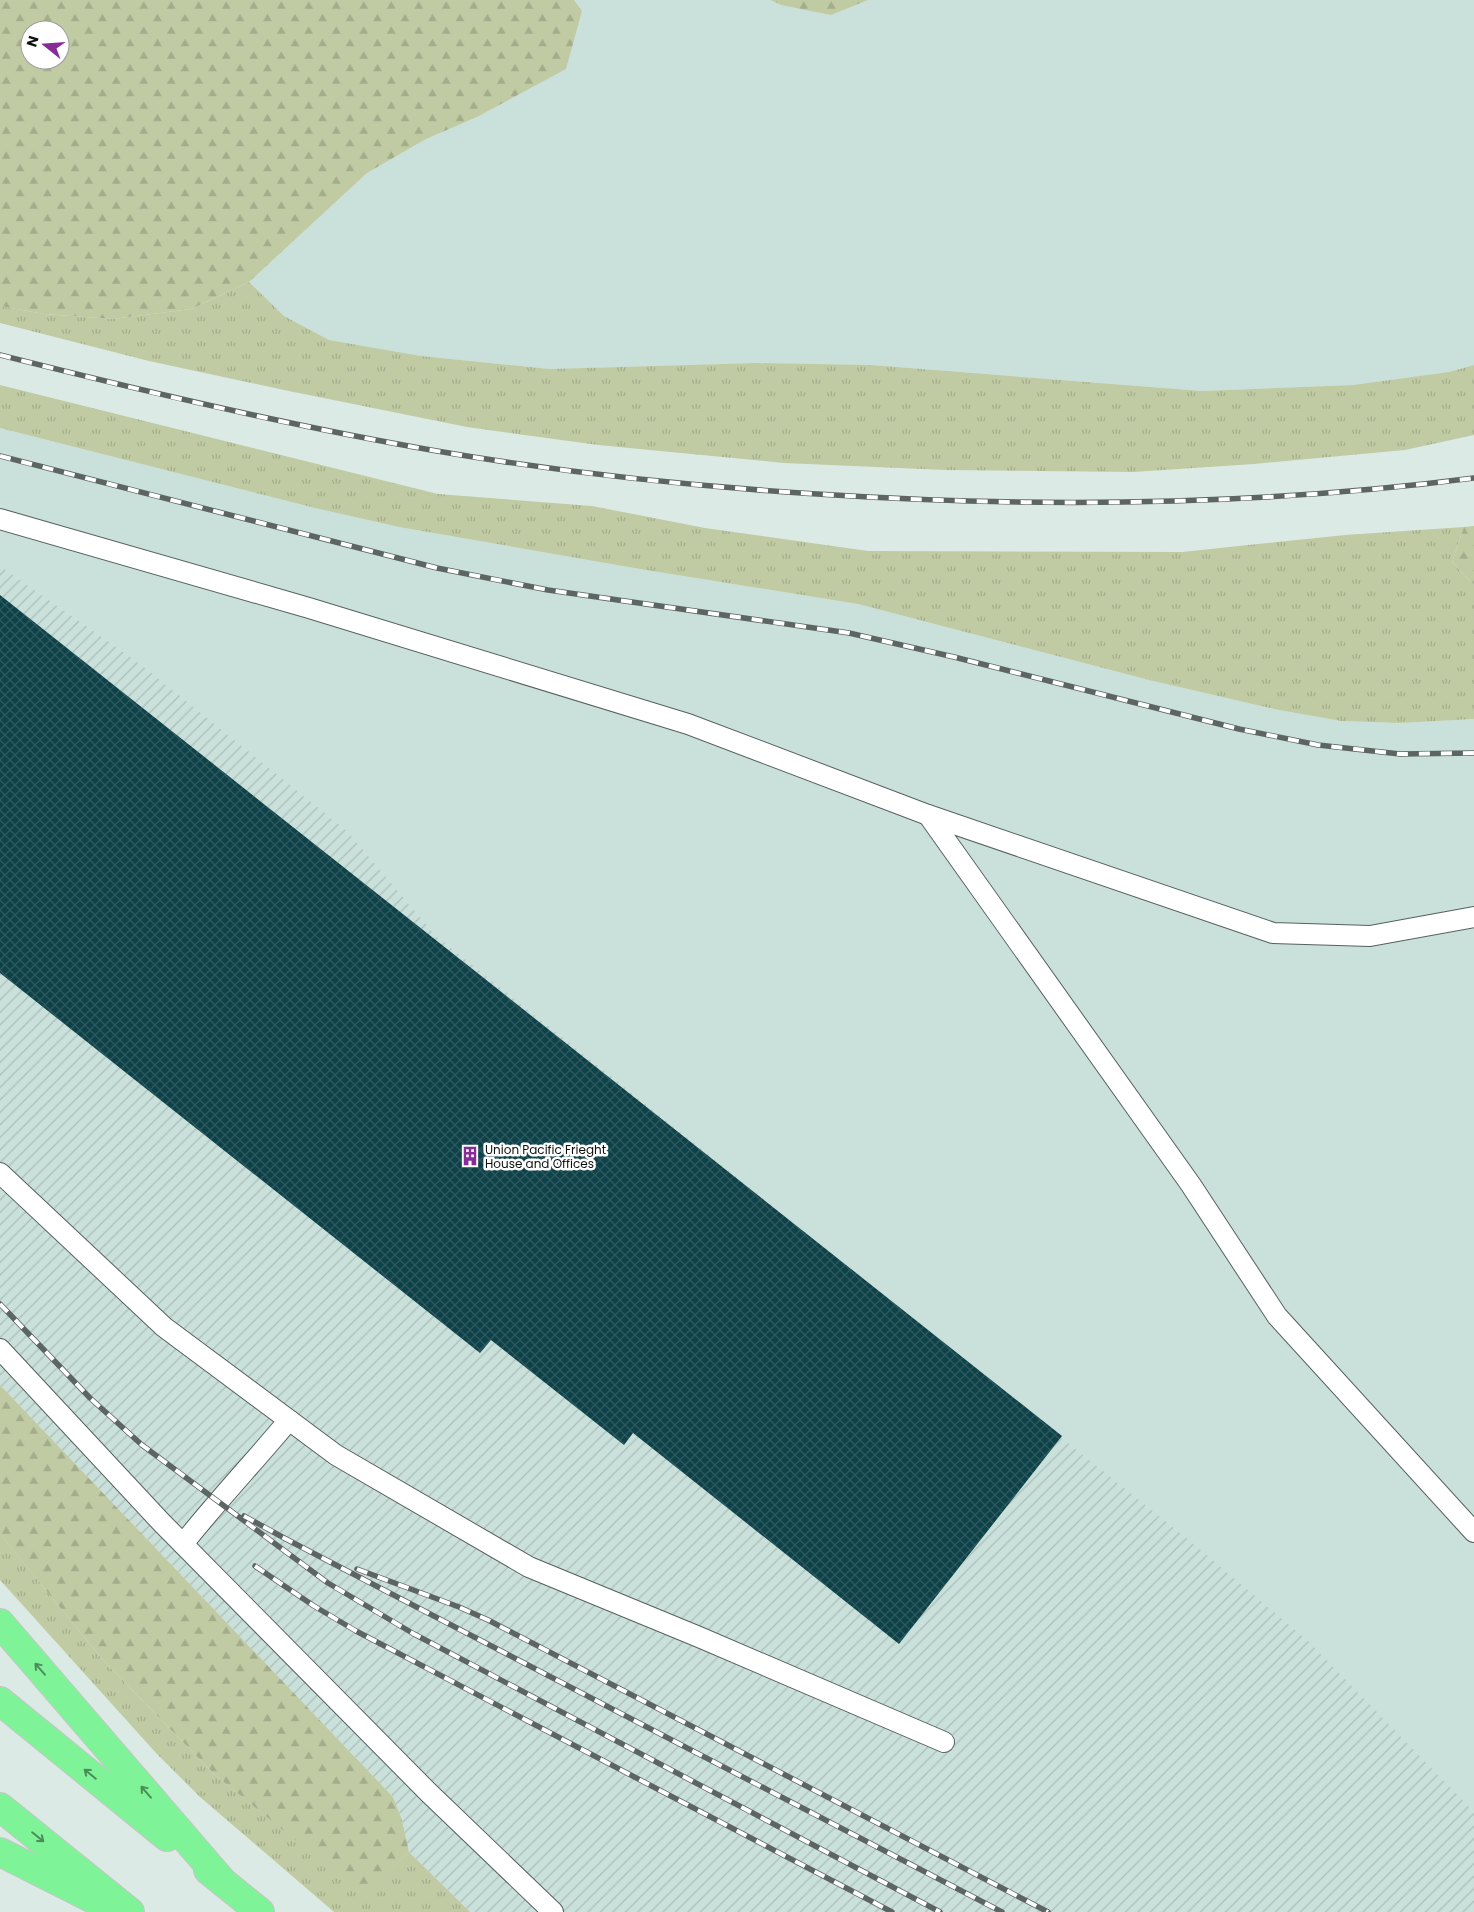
<svg xmlns="http://www.w3.org/2000/svg" width="1474" height="1912" font-family="Poppins,sans-serif">
<defs>
<pattern id="industrial-furrows" width="10" height="10" patternUnits="userSpaceOnUse" patternTransform="scale(1.25)"><rect width="10" height="10" fill="#cae0da"/><path d="M-1 1l2-2M0 10L10 0M9 11l2-2" fill="none" stroke="#acbfba"/></pattern>
<pattern id="grass-tufts" width="24" height="20" patternUnits="userSpaceOnUse" patternTransform="scale(1.25)"><rect width="24" height="20" fill="#c0cba3"/><path d="M3 7l-1-3M5 7V3M7 7l1-3M15 17l-1-3M17 17v-4M19 17l1-3" fill="none" stroke="#a4ad8b"/></pattern>
<pattern id="forest-firs" width="22" height="20" patternUnits="userSpaceOnUse" patternTransform="scale(1.25)"><rect width="22" height="20" fill="#c0cba3"/><path d="M5 1l3.5 6h-7zM16 11l3.5 6h-7z" fill="#a4ad8b"/></pattern>
<pattern id="building-cross-hatch" width="8" height="8" patternUnits="userSpaceOnUse" patternTransform="scale(1.25)"><rect width="8" height="8" fill="#0d4249"/><path d="M0 0l8 8M0 8l8-8" fill="none" stroke="#2f595f"/></pattern>
</defs>
<rect width="100%" height="100%" fill="#dceae6"/>
<!-- built -->
<g fill="#cae0da">
<path d="M574 0H1474V365L1449 372 1353 385 1202 391 871 365 756 363 550 369 421 356 329 340 284 316 249 282 367 173 426 139 477 117 565 69 582 11Z"/>
<path d="M0 428 315 508 399 527 634 568 858 604 1149 680 1279 710 1341 721 1400 723 1474 719V1812L1184 1536 436 936 347 831 139 663 0 566Z"/>
</g>
<!-- industrial -->
<path fill="url(#industrial-furrows)" d="M0 566 139 663 347 831 436 936 1184 1536 1308 1641 1474 1812V1912H470L409 1852 402 1820 393 1797 0 1385Z"/>
<!-- grass -->
<g fill="url(#grass-tufts)">
<path d="M249 282 284 316 329 340 421 356 550 369 756 363 871 365 1202 391 1353 385 1449 372 1474 365V435L1405 450 1254 464 1133 472 945 470 784 463 598 445 467 427 284 390 149 361 0 323V306L44 314 113 319 191 309Z"/>
<path d="M0 385 438 494 592 506 705 528 868 551 1182 552 1345 535 1464 527 1452 562 1470 581H1474V719L1400 723 1341 721 1279 710 1149 680 858 604 634 568 399 527 315 508 0 428Z"/>
<path d="M0 1529 1 1535 103 1660 214 1774 363 1894 409 1852 470 1912H334L200 1797 156 1753 0 1580Z"/>
</g>
<!-- forest -->
<g fill="url(#forest-firs)" fill-rule="evenodd">
<path d="M0 0H574L582 11 566 69 477 117 426 139 367 173 249 282 191 309 113 319 44 314 0 306ZM30 30H60V60H30Z"/>
<path d="M771 0H868L831 15 781 5Z"/>
<path d="M1474 526V581H1470L1452 562 1464 527Z"/>
<path d="M0 1385 393 1797 402 1820 409 1852 363 1895 214 1774 103 1660 0 1534Z"/>
</g>
<!-- building -->
<path fill="url(#building-cross-hatch)" d="M0 595 1062 1436 899 1644 633 1433 624 1445 491 1340 480 1353 0 973Z"/>
<g fill="none" stroke-linecap="round" stroke-linejoin="round">
<defs>
<g id="lane">
<path d="M0 519 309 608 688 724 928 815"/>
<path d="M1474 917 1370 936 1273 933 928 815 1191 1185 1277 1316 1474 1532"/>
<path d="M0 1173 164 1327 336 1455 529 1567 699 1637 944 1742"/>
<path d="M0 1349 162 1523 428 1792 553 1912"/>
<path d="M183 1544C217 1501 254 1462 289 1420"/>
</g>
<g id="highway">
<path d="M0 1623 223 1882"/>
<path d="M0 1701 167 1837"/>
<path d="M0 1807 130 1912"/>
<path d="M0 1852 101 1903"/>
<path d="M208 1870 260 1912"/>
</g>
</defs>
<!-- lane casing -->
<use href="#lane" stroke="#55615e" stroke-width="22"/>
<!-- highway casing -->
<use href="#highway" stroke="#c5c6c5" stroke-width="30"/>
<!-- lane -->
<use href="#lane" stroke="#fff" stroke-width="20"/>
<!-- highway -->
<use href="#highway" stroke="#7ff397" stroke-width="28"/>
<defs>
<g id="rail">
<path d="M0 355C142 391 286 425 431 450 558 472 688 486 817 494 1036 508 1256 506 1474 478"/>
<path d="M0 456 437 568 548 590 849 633 954 657 1239 729 1318 745 1400 754 1474 753"/>
<path d="M0 1304 90 1398 142 1445 328 1583 414 1634 940 1912"/>
<path d="M244 1516 286 1539 1002 1912"/>
<path d="M255 1566 314 1606 356 1631 892 1912"/>
<path d="M357 1569 459 1607 488 1620 1048 1912"/>
</g>
</defs>
<!-- rail casing -->
<use href="#rail" stroke="#5d6563" stroke-width="5.5"/>
<!-- rail -->
<use href="#rail" stroke="#fff" stroke-width="4" stroke-dasharray="11" stroke-linecap="butt"/>
</g>
<!-- one-way arrows -->
<defs><path id="oneway-shaft" d="M-6 0H5M1.5-3L5.5 0L1.5 3" fill="none" stroke-width="1.6" stroke-linecap="round" stroke-linejoin="round" transform="scale(1.25)"/></defs>
<g stroke="#4b8d5a">
<use href="#oneway-shaft" transform="translate(40 1669) rotate(-131)"/>
<use href="#oneway-shaft" transform="translate(90 1774) rotate(-141)"/>
<use href="#oneway-shaft" transform="translate(146 1792) rotate(-131)"/>
<use href="#oneway-shaft" transform="translate(38 1837) rotate(39)"/>
</g>
<!-- icons -->
<defs>
<symbol id="building-bare" viewBox="-9 -9 18 18"><path d="M-4-6H4V6H1V3H-1V6H-4ZM-2.5-4.3h1.7v1.8h-1.7ZM.8-4.3h1.7v1.8H.8ZM-2.5-1h1.7V.8h-1.7ZM.8-1h1.7V.8H.8Z" fill="#872b96" stroke="#fff" stroke-width="2.5" paint-order="stroke"/></symbol>
</defs>
<g fill-rule="evenodd">
<use href="#building-bare" x="456" y="1142" width="28" height="28"/>
</g>
<g text-anchor="middle" dominant-baseline="central" stroke-width="5" stroke-linejoin="round" paint-order="stroke">
<!-- poi labels -->
<g font-size="12" fill="#0c100f" stroke="#fff" text-anchor="start">
<text x="485" y="1149">Union Pacific Frieght<tspan x="485" dy="14">House and Offices</tspan></text>
</g>
</g>
<!-- north arrow -->
<g transform="translate(45 45) rotate(287)"><circle r="24" fill="#ffffff" stroke="#9e9f9f"/>
<path d="M0-4L9 19L0 12L-9 19Z" fill="#872b96"/>
<text y="-8" font-size="14" font-weight="bold" text-anchor="middle" fill="#0c100f">N</text>
</g>
</svg>
